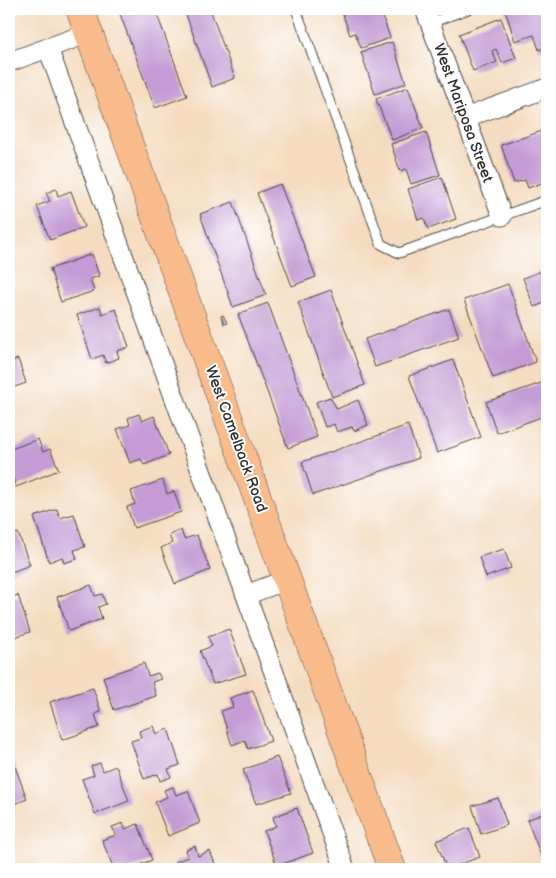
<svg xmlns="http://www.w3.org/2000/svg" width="556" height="878" font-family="'Balsamiq Sans',sans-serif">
<rect width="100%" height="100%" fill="#fff"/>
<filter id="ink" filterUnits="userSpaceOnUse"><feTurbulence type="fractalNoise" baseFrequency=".02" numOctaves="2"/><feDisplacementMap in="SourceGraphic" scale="10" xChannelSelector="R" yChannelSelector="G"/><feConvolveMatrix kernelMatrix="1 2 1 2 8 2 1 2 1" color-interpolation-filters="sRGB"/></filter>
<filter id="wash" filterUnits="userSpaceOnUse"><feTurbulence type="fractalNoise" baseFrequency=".0096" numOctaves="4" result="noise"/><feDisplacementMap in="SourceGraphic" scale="20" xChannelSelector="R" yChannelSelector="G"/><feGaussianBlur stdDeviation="1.12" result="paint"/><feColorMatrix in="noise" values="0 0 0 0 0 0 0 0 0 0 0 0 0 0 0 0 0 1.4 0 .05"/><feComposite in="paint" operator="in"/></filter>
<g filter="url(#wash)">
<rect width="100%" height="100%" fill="#f5dcc0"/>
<g id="blocks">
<!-- building -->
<g fill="#c49bd4">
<path d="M124 9H155L187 96 155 108 120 14 125 12Z"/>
<path d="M184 9H210L235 78 212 87Z"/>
<path d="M341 9H380L390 38 361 48 355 33 350 35Z"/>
<path d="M508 9H547V47L539 50 534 35 515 41 505 10Z"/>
<path d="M501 18 516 58 502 63 496 49 492 51 497 62 473 71 459 34Z"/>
<path d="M392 42 406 83 375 94 361 52Z"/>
<path d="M408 87 423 128 392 140 376 99Z"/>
<path d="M545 130 547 137V181L528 188 525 180 514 183 501 145Z"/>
<path d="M426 132 440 175 411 184 406 169 400 171 391 144Z"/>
<path d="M442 177 456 219 428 229 424 218 418 220 408 189Z"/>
<path d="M280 184 316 277 292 286 257 193Z"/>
<path d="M56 189 58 196 71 191 84 227 50 240 37 206 50 201 46 193Z"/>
<path d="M233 202 266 295 233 307 200 214Z"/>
<path d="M92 254 99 276 90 279 94 291 61 302 50 269Z"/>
<path d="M547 269V302L534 307 523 278Z"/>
<path d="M508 284 536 362 493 378 464 300Z"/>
<path d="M331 290 365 385 332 397 298 302Z"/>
<path d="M268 303 317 437 288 448 238 314Z"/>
<path d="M100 307 102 314 116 309 129 347 117 351 119 358 106 363 103 355 92 359 77 315Z"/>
<path d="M449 309 459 337 375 367 365 339Z"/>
<path d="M223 315 227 323 224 324 221 316Z"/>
<path d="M18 359 26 383 9 389V362Z"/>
<path d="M453 360 481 437 437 453 409 376Z"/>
<path d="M547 381V415L497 433 486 402Z"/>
<path d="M330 397 337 409 358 400 368 425 354 431 352 427 337 432 334 424 325 427 316 402Z"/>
<path d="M139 414 142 421 154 416 169 455 144 465 141 459 130 463 117 429 130 425 128 418Z"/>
<path d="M408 425 419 458 313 495 302 462Z"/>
<path d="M38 439 43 452 50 449 59 470 16 487 9 467V450Z"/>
<path d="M163 480 167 494 174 491 181 512 134 528 127 507 135 504 131 491Z"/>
<path d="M57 509 60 518 74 514 85 547 74 550 77 559 64 563 62 557 49 562 34 517Z"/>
<path d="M181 530 184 539 197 535 210 570 175 584 161 548 172 543 169 535Z"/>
<path d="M18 533 30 565 9 573V536Z"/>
<path d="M504 549 511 568 486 577 479 557Z"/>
<path d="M91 585 95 596 102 594 106 604 98 607 102 619 69 631 57 597Z"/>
<path d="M18 595 30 632 9 639V598Z"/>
<path d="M229 629 246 674 213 684 200 651 212 646 208 637Z"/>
<path d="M144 663 148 676 158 673 161 679 152 682 156 696 114 710 103 677Z"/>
<path d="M93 688 101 712 95 714 99 727 62 740 50 702Z"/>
<path d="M253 690 271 741 248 749 245 740 232 745 221 711 233 707 230 698Z"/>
<path d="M153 726 156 734 168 729 180 765 168 769 171 777 160 781 158 774 144 779 131 741 141 738 139 731Z"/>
<path d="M9 750 27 799 9 806Z"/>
<path d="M277 757 291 793 256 804 243 770Z"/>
<path d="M100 763 103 771 116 766 129 801 95 814 82 779 94 775 91 766Z"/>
<path d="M173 787 176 795 188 791 200 823 168 836 155 802 167 797 164 790Z"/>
<path d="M498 798 507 825 481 834 472 806Z"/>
<path d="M297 808 313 853 277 866 264 831 276 826 273 817Z"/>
<path d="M547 812V856L542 858 527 820Z"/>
<path d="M123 823 125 829 138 824 152 860 129 869H114L102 840 116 835 112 827Z"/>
<path d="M469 828 480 857 447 869 436 841Z"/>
<path d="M195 846 198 856 210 851 217 869H178L175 862 188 857 186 850Z"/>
</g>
</g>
</g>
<g filter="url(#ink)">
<use href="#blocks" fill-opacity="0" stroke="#494641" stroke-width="1"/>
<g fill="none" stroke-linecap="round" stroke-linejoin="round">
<defs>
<g id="service">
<path d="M296 9 381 244 399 253 547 200"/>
<path d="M430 23 468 9"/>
</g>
<g id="minor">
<path d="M425 9 502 216"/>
<path d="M48 48 345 869"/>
<path d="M9 62 89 33"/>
<path d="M465 118 547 88"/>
<path d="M246 595 286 580"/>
</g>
<path id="primary" d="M80 9 392 869"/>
</defs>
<!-- service casing -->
<use href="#service" stroke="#494641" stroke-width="11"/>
<!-- minor casing -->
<use href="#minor" stroke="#494641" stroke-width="21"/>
<!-- primary casing -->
<use href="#primary" stroke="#494641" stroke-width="29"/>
<!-- service -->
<use href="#service" stroke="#fff" stroke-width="9"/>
<!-- minor -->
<use href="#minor" stroke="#fff" stroke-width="19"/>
<!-- primary -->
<use href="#primary" stroke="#fabb8c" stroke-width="28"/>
</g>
</g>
<g text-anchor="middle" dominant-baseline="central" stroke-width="4" stroke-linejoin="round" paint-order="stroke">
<!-- street labels -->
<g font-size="15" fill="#2b2b2b" stroke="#fff">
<text transform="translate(463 113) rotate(70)">West Mariposa Street</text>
<text transform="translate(236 439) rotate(70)">West Camelback Road</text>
</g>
</g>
<!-- margin -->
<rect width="556" height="878" fill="none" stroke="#fff" stroke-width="30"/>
</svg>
